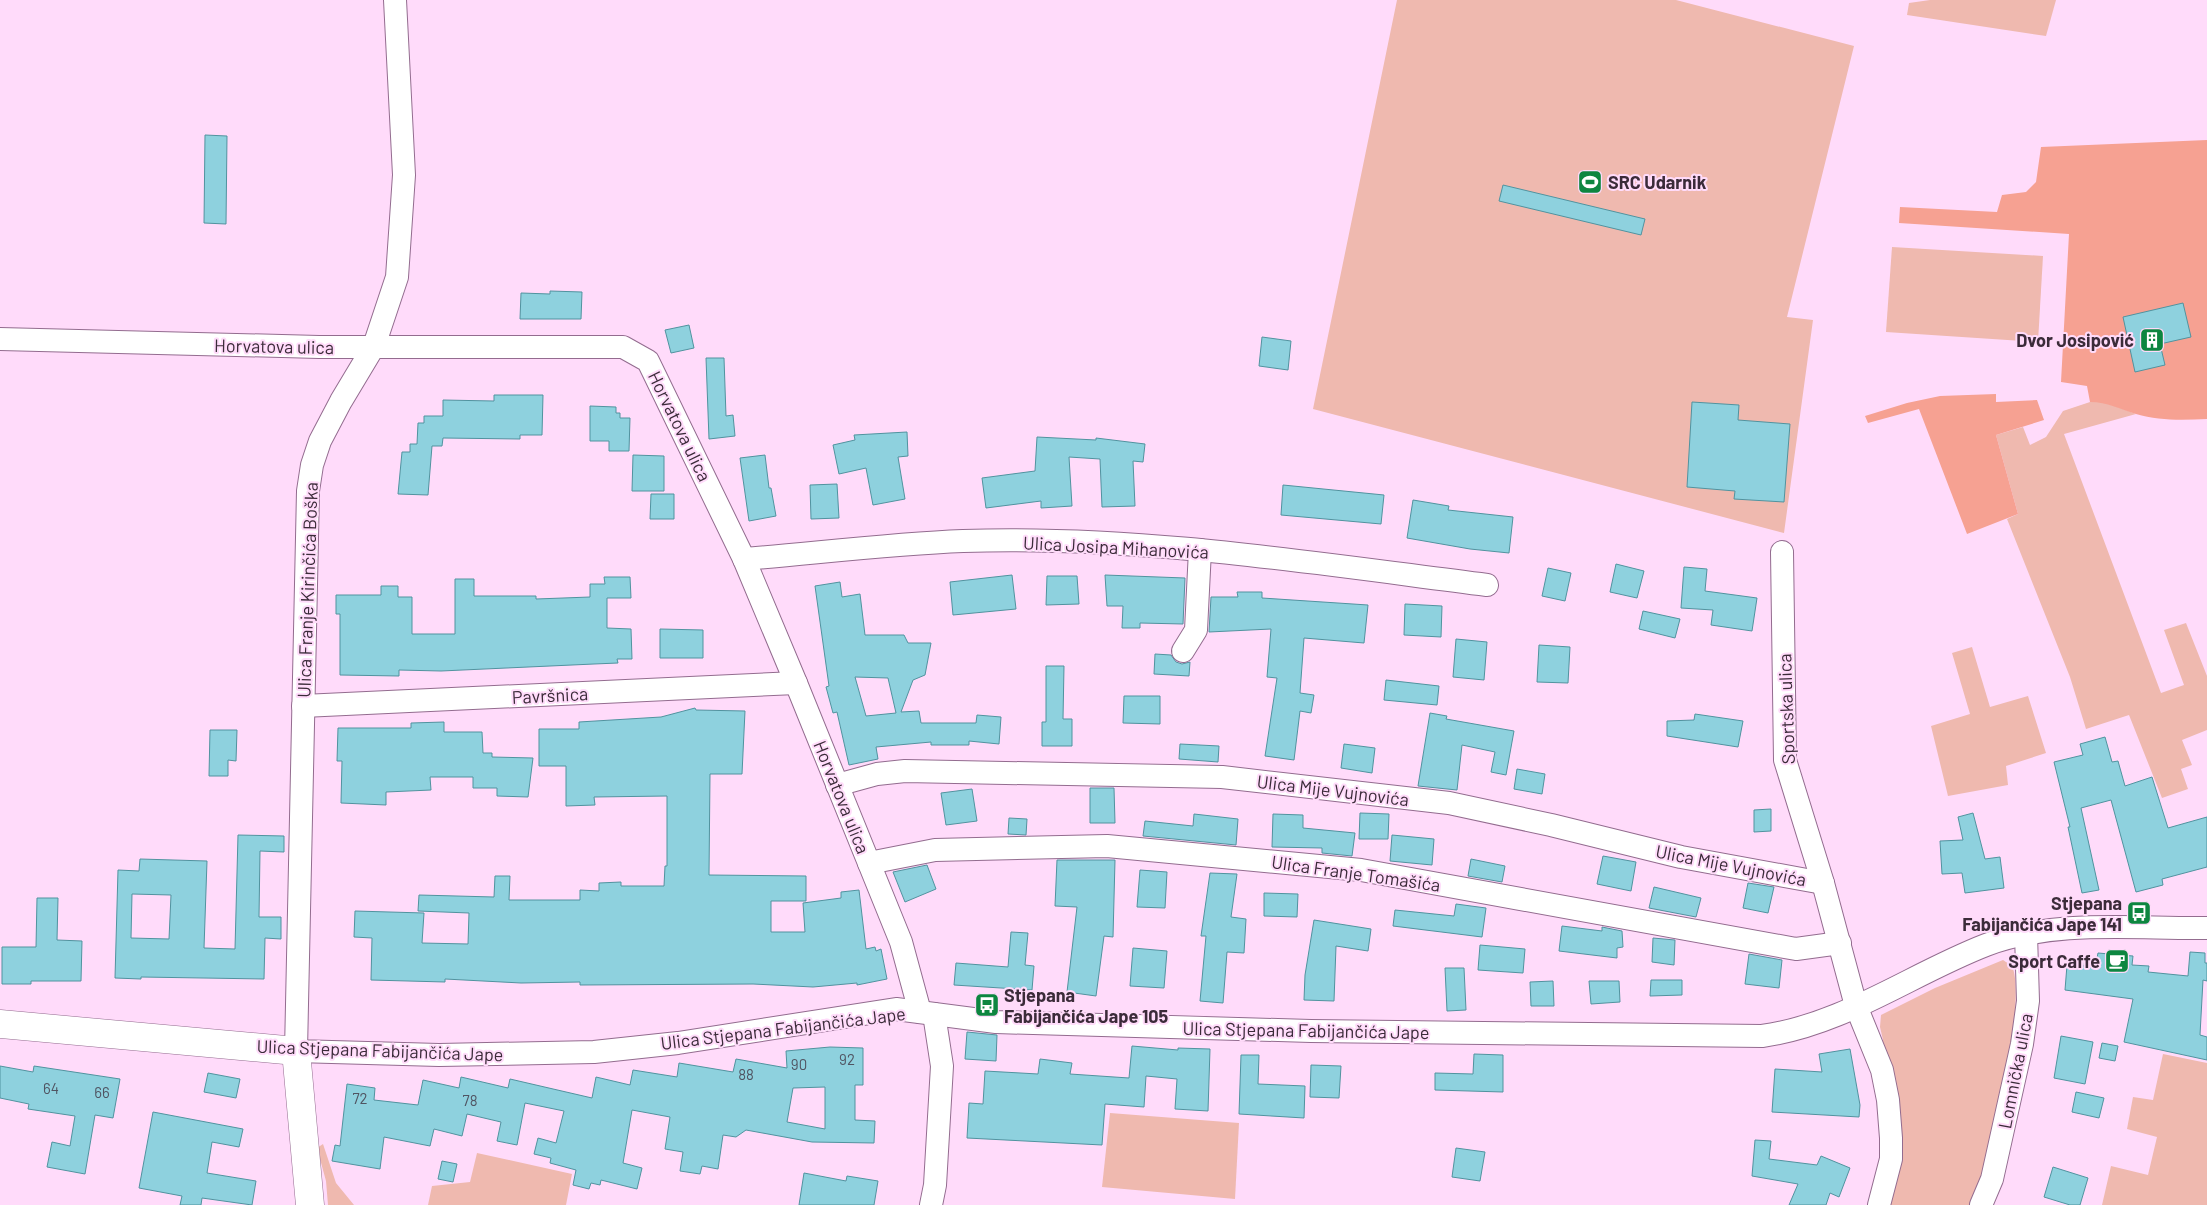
<svg xmlns="http://www.w3.org/2000/svg" width="2207" height="1205" font-family="Barlow,sans-serif">
<rect width="100%" height="100%" fill="#ffdbfa"/>
<!-- green -->
<g fill="#efb9af">
<path d="M1397 0H1676L1854 46 1787 317 1813 320 1784 533 1313 409Z"/>
<path d="M1930 0H2056L2046 36 1907 15 1909 3Z"/>
<path d="M1892 247 2043 256 2038 342 1886 332Z"/>
<path d="M2090 402H2105L2136 414 2064 434 2161 693 2184 685 2164 630 2186 623 2207 676V730L2182 740 2192 765 2181 769 2188 789 2162 798 2129 715 2086 729 2070 677 2007 519 2018 514 1996 435 2023 427 2030 445 2046 437 2063 411Z"/>
<path d="M1972 647 1990 707 2028 696 2046 753 2006 766 2008 785 1948 796 1931 726 1970 714 1952 653Z"/>
<path d="M2003 960C2006 962 2011 965 2012 967 2024 988 2004 1106 1997 1132 1990 1157 1981 1181 1972 1205H1886L1881 1043 1883 1040 1880 1027 1881 1015 1935 988Z"/>
<path d="M2163 1054 2207 1063V1205H2102L2111 1166 2148 1175 2157 1137 2127 1129 2133 1097 2153 1100Z"/>
<path d="M1110 1113 1239 1123 1235 1199 1102 1187Z"/>
<path d="M323 1144 336 1183 354 1205H328L326 1181 317 1148Z"/>
<path d="M477 1153 572 1174 566 1205H428L432 1186 470 1182Z"/>
</g>
<!-- forest -->
<g fill="#f6a192">
<path d="M2207 140V419C2183 420 2159 421 2136 414 2119 409 2108 402 2090 402L2087 386 2061 382 2069 234 1899 223 1900 207 1997 212 2002 195 2026 192 2036 182 2041 147Z"/>
<path d="M1996 394V402L2037 400 2044 420 1996 435 2018 514 1967 534 1919 409 1868 423 1865 416 1907 403 1940 396Z"/>
</g>
<!-- building -->
<g fill="#8ed1de" stroke="#51939f" fill-rule="evenodd">
<path d="M205 135 227 136 226 224 204 223Z"/>
<path d="M1503 185 1645 219 1641 235 1499 201Z"/>
<path d="M550 291 582 292 581 319H520L521 293 550 294Z"/>
<path d="M2183 303 2191 337 2160 344 2165 365 2135 372 2123 317Z"/>
<path d="M689 325 694 348 671 353 665 330Z"/>
<path d="M1262 337 1291 341 1288 370 1259 366Z"/>
<path d="M706 358H724L726 416 733 415 735 436 709 439Z"/>
<path d="M494 395H543L542 435H520V439L443 438 442 446H432L428 495 398 494 402 452H410V444H417L418 423H424V416H443V400L494 401Z"/>
<path d="M1692 402 1739 405 1738 420 1790 424 1784 502 1734 499 1735 491 1687 487Z"/>
<path d="M590 406 616 407V413H620V418H630L629 451H609V441H590Z"/>
<path d="M907 432 908 456 898 457 905 499 873 505 866 468 839 474 833 445 855 440 854 435Z"/>
<path d="M1037 437 1096 440V438L1145 444 1143 462 1133 461 1135 506 1102 507 1100 459 1069 457 1072 506 1041 508V501L986 508 982 478 1035 471Z"/>
<path d="M633 455 664 456V491H632Z"/>
<path d="M765 455 769 488H771L776 516 749 521 740 458Z"/>
<path d="M837 484 839 518 811 519 810 485Z"/>
<path d="M1283 485 1384 495 1381 524 1281 515Z"/>
<path d="M651 494H674V519H650Z"/>
<path d="M1413 500 1449 506 1448 510 1513 517 1509 553 1470 549 1407 538Z"/>
<path d="M1616 564 1644 571 1637 598 1610 592Z"/>
<path d="M1684 567 1707 569 1705 591 1757 598 1752 631 1711 625 1713 610 1681 608Z"/>
<path d="M1548 568 1571 573 1565 601 1542 596Z"/>
<path d="M1012 575 1016 609 953 615 950 582Z"/>
<path d="M1105 575 1185 578 1183 624 1140 623V628H1122L1123 606H1107Z"/>
<path d="M1047 576H1077L1079 604 1046 605Z"/>
<path d="M604 577H630L631 598H607V628L631 629 632 659H617L618 663 594 664 441 671 399 670V676L340 675V614H336V595H381V586H398V597H412V634H455V579H474V596H536V599L590 597V584H605Z"/>
<path d="M840 582 842 597 860 594 865 635H904L908 643H931L925 675 913 680 901 712 919 711 921 723H976L977 715 1001 717 999 744 969 741V745H931V742L876 747 878 759 849 765 837 712 833 713 826 687 829 686 815 586ZM855 677 888 678 896 713 866 716Z"/>
<path d="M1237 592H1262V598L1368 605 1364 643 1304 638 1300 693 1314 695 1311 713 1300 711 1294 760 1265 756 1277 678 1267 677 1271 629 1209 632 1211 597H1238Z"/>
<path d="M1405 604 1442 606 1441 637 1404 635Z"/>
<path d="M1643 611 1680 619 1675 638 1639 629Z"/>
<path d="M660 629 703 630V658H660Z"/>
<path d="M1456 639 1487 642 1484 680 1453 677Z"/>
<path d="M1539 645 1570 647 1568 683 1537 682Z"/>
<path d="M1155 654 1171 655 1176 662 1182 664 1190 662 1189 676 1154 674Z"/>
<path d="M1046 666H1064L1063 719H1072V746H1042V722H1046Z"/>
<path d="M1386 680 1439 686 1437 705 1384 700Z"/>
<path d="M1124 696H1160V724L1123 723Z"/>
<path d="M695 708 696 710 745 711 742 774H710L709 875 806 876V901H771V932H805L803 903 841 898V892L859 890 866 949 875 947 876 951 881 949 887 979 857 985V983L813 987 753 984 580 985V982L521 983 445 979V982L371 980 372 938 354 937 355 911 424 913 422 943 468 944 469 913 418 911 419 895 494 897 495 876H510L509 900H580V890L599 891V883L621 882V886H664L665 866H667V796L594 797 595 805 566 806V766H539V729H579V722L661 717Z"/>
<path d="M1430 713 1447 716 1446 719 1514 731 1506 775 1491 772 1495 752 1462 745 1457 790 1418 786Z"/>
<path d="M1695 714 1743 721 1738 747 1667 736V721L1694 720Z"/>
<path d="M444 722V732H482L483 753H492V757L533 758 528 797 497 796V788H473V777H430L431 790 386 792V805L341 803 342 761H337L338 728H411V723Z"/>
<path d="M210 730H237L236 761 228 760V776H209Z"/>
<path d="M2105 737 2112 762 2118 761 2125 786 2152 777 2168 828 2207 817V867L2162 879 2163 885 2136 892 2111 800 2081 808 2099 890 2082 893 2068 827H2070L2054 762 2083 755 2080 744Z"/>
<path d="M1180 744 1219 746 1218 762 1179 759Z"/>
<path d="M1344 744 1375 748 1372 773 1341 768Z"/>
<path d="M1517 769 1545 774 1542 794 1514 789Z"/>
<path d="M1090 788H1114L1115 823H1090Z"/>
<path d="M972 789 977 821 946 825 941 793Z"/>
<path d="M1771 809V831L1754 832V810Z"/>
<path d="M1360 813 1389 814 1388 839H1359Z"/>
<path d="M1973 813 1985 859 2000 857 2004 888 1965 893 1962 873 1942 874 1940 841 1963 840 1958 817Z"/>
<path d="M1194 814 1238 819 1236 845 1143 836 1145 821 1193 826Z"/>
<path d="M1273 814 1303 815V828L1355 833 1352 856 1322 853V848L1272 847Z"/>
<path d="M1009 818 1027 819 1026 835 1008 834Z"/>
<path d="M238 835 284 836V852L260 851 259 917H281V939L265 938 264 979 141 977V979L115 978 118 870 139 871 140 859 207 861 204 948 235 949ZM132 894 171 895 169 939 131 938Z"/>
<path d="M1392 835 1434 839 1432 865 1390 861Z"/>
<path d="M1603 856 1636 862 1631 891 1597 884Z"/>
<path d="M1471 859 1505 866 1502 882 1468 876Z"/>
<path d="M1057 860H1115L1113 937 1104 936 1096 996 1067 992 1077 907 1055 906Z"/>
<path d="M927 865 936 889 905 902 893 872Z"/>
<path d="M1140 870 1167 872 1165 908 1137 907Z"/>
<path d="M1210 873 1237 874 1231 917 1246 919 1244 953 1227 952 1223 1003 1200 1001 1206 936H1201Z"/>
<path d="M1748 883 1774 887 1768 913 1743 908Z"/>
<path d="M1654 887 1701 898 1696 917 1649 908Z"/>
<path d="M1264 893 1298 894 1297 917 1264 916Z"/>
<path d="M37 898H58L57 940 82 941 81 981H31V984H2V947H36Z"/>
<path d="M1456 904 1486 908 1482 937 1393 926 1395 910 1454 916Z"/>
<path d="M1314 920 1371 929 1368 951 1336 946 1334 1001 1304 1000 1305 975Z"/>
<path d="M1562 926 1602 931V927L1622 931 1623 947 1617 948V958L1559 951Z"/>
<path d="M1011 932 1028 933 1025 965 1034 966 1032 990 954 985 956 963 1008 967Z"/>
<path d="M1653 938 1675 940 1674 965 1652 962Z"/>
<path d="M1480 945 1525 949 1523 973 1478 970Z"/>
<path d="M1133 948 1167 951 1164 988 1130 986Z"/>
<path d="M2190 952 2205 953V963H2207V981L2203 980 2200 1035 2207 1037V1060L2124 1042 2133 999 2065 990 2067 965 2084 966 2085 957 2097 958 2098 953 2133 956 2132 965 2149 966 2148 972 2188 976Z"/>
<path d="M1749 954 1782 960 1779 988 1745 984Z"/>
<path d="M1445 968H1464L1466 1010 1447 1011Z"/>
<path d="M1651 980H1682V995L1650 996Z"/>
<path d="M1553 981 1554 1006H1531L1530 982Z"/>
<path d="M1589 981H1619L1620 1002 1591 1004Z"/>
<path d="M967 1032 997 1035 996 1061 965 1059Z"/>
<path d="M2061 1036 2093 1042 2085 1084 2054 1078Z"/>
<path d="M2102 1043 2118 1046 2115 1061 2099 1058Z"/>
<path d="M1132 1046 1178 1050V1048L1210 1049 1208 1111 1175 1109 1177 1079 1146 1076 1144 1107 1105 1104 1102 1145 967 1138 969 1103 983 1104 985 1071 1038 1074 1040 1059 1072 1063 1070 1074 1129 1078Z"/>
<path d="M830 1047 863 1048V1085H855V1120L875 1121 874 1143 812 1142 746 1130 736 1137 723 1135 718 1169 702 1166 700 1174 680 1171 683 1152 665 1149 670 1117 632 1110 623 1163 642 1168 637 1189 601 1180 600 1185 591 1183 589 1189 573 1185 576 1170 550 1163 551 1158 534 1154 538 1138 556 1143 564 1111 525 1103 517 1145 497 1141 501 1122 467 1114 462 1136 434 1129 430 1146 384 1137 380 1169 332 1161 335 1145 340 1146 347 1084 375 1088 374 1100 418 1105 423 1080 459 1088 461 1077 508 1088 510 1079 592 1098 596 1077 630 1085 633 1070 677 1077 679 1063 733 1072 736 1059 787 1068 786 1051ZM825 1087V1129L787 1122 793 1088Z"/>
<path d="M1850 1049 1860 1105 1859 1117 1772 1112 1775 1069 1822 1072 1819 1054Z"/>
<path d="M1474 1054 1503 1055V1092L1435 1090V1073L1473 1074Z"/>
<path d="M1241 1055H1259L1258 1084 1305 1086 1304 1118 1239 1114Z"/>
<path d="M1311 1065 1341 1066 1339 1098 1310 1097Z"/>
<path d="M0 1066 33 1072 34 1066 120 1079 113 1118 95 1115 85 1174 47 1167 52 1142 70 1146 75 1116 28 1109 29 1104 0 1098Z"/>
<path d="M208 1073 240 1079 236 1098 204 1092Z"/>
<path d="M2076 1092 2104 1098 2099 1118 2072 1112Z"/>
<path d="M153 1112 243 1129 239 1147 212 1142 207 1173 256 1181 252 1205 202 1198 201 1205H180L182 1196 139 1188Z"/>
<path d="M1755 1140 1771 1141 1769 1159 1817 1165 1821 1156 1850 1168 1839 1197 1830 1193 1826 1205H1789L1798 1184 1752 1176Z"/>
<path d="M1456 1148 1485 1152 1480 1181 1452 1177Z"/>
<path d="M442 1161 457 1164 453 1182 438 1179Z"/>
<path d="M2053 1167 2088 1178 2080 1205H2070L2044 1197Z"/>
<path d="M804 1173 846 1181 847 1176 878 1181 874 1205H799Z"/>
</g>
<g fill="none" stroke-linecap="round" stroke-linejoin="round">
<defs>
<g id="street">
<path d="M395 0 404 175 397 277 374 346 341 401 320 441 312 465 308 491 296 1051 439 1055 594 1052 678 1043 896 1009 996 1022 1311 1031 1762 1036C1843 1025 1911 974 1986 945 2055 919 2134 929 2207 928"/>
<path d="M0 339 319 347H623L648 361 744 559 796 683 901 942 920 1012"/>
<path d="M1782 552 1785 760 1823 883 1856 1006 1882 1070 1888 1100 1891 1138V1159L1879 1205"/>
<path d="M744 559C817 553 890 544 963 541 1138 535 1313 563 1487 585"/>
<path d="M1183 651 1196 630 1200 550"/>
<path d="M303 706 796 683"/>
<path d="M837 785 877 774 905 771 1222 777 1449 803 1551 825 1681 857 1823 883"/>
<path d="M869 863 935 850 1107 846 1361 870 1796 949 1840 943"/>
<path d="M931 1205 935 1185 942 1066 934 1014"/>
<path d="M1981 1205 1992 1179 2022 1044 2028 1001 2026 934"/>
</g>
<path id="secondary" d="M0 1024 296 1051 310 1205"/>
</defs>
<!-- street casing -->
<use href="#street" stroke="#936c8f" stroke-width="24"/>
<!-- secondary casing -->
<use href="#secondary" stroke="#936c8f" stroke-width="29"/>
<!-- street -->
<use href="#street" stroke="#fff" stroke-width="22"/>
<!-- secondary -->
<use href="#secondary" stroke="#fff" stroke-width="28"/>
</g>
<!-- icons -->
<defs>
<symbol id="stadium-square" viewBox="-11 -11 22 22"><rect x="-9" y="-9" width="18" height="18" rx="4" fill="#0d8640" stroke="#ffdbfa"/><path d="M0-5a6.5 5 0 1 0 0 10a6.5 5 0 1 0 0-10ZM-3.5-1.8h7v3.6h-7Z" fill="#fff"/></symbol>
<symbol id="building-square" viewBox="-11 -11 22 22"><rect x="-9" y="-9" width="18" height="18" rx="4" fill="#0d8640" stroke="#ffdbfa"/><path d="M-4-6H4V6H1V3H-1V6H-4ZM-2.5-4.3h1.7v1.8h-1.7ZM.8-4.3h1.7v1.8H.8ZM-2.5-1h1.7V.8h-1.7ZM.8-1h1.7V.8H.8Z" fill="#fff"/></symbol>
<symbol id="bus-square" viewBox="-11 -11 22 22"><rect x="-9" y="-9" width="18" height="18" rx="4" fill="#0d8640" stroke="#ffdbfa"/><path d="M-5-6H5V4H4V6H2V4H-2V6H-4V4H-5ZM-3.5-4V0h7V-4ZM-3.5 1.2v1.5H-2V1.2ZM2 1.2v1.5H3.5V1.2Z" fill="#fff"/></symbol>
<symbol id="cafe-square" viewBox="-11 -11 22 22"><rect x="-9" y="-9" width="18" height="18" rx="4" fill="#0d8640" stroke="#ffdbfa"/><path d="M-5.5-4.5H6V0H3Q3 3.5 0 3.5H-2.5Q-5.5 3.5-5.5 0ZM3-3.2v2h1.7v-2ZM-6 4.5H4V6H-6Z" fill="#fff"/></symbol>
</defs>
<g fill-rule="evenodd">
<use href="#stadium-square" x="1576" y="168" width="28" height="28"/>
<use href="#building-square" x="2138" y="326" width="28" height="28"/>
<use href="#bus-square" x="2125" y="899" width="28" height="28"/>
<use href="#cafe-square" x="2103" y="947" width="28" height="28"/>
<use href="#bus-square" x="973" y="991" width="28" height="28"/>
</g>
<g text-anchor="middle" dominant-baseline="central" stroke-width="4" stroke-linejoin="round" paint-order="stroke">
<!-- number labels -->
<g font-size="15" fill="#505462">
<text x="847" y="1059">92</text>
<text x="799" y="1064">90</text>
<text x="746" y="1074">88</text>
<text x="51" y="1088">64</text>
<text x="102" y="1092">66</text>
<text x="360" y="1098">72</text>
<text x="470" y="1100">78</text>
</g>
<!-- poi labels -->
<g font-size="18" font-weight="bold" fill="#3b2b39" stroke="#ffdbfa" text-anchor="end">
<text x="1608" y="182" text-anchor="start">SRC Udarnik</text>
<text x="2134" y="340">Dvor Josipović</text>
<text x="2122" y="903">Stjepana<tspan x="2122" dy="21">Fabijančića Jape 141</tspan></text>
<text x="2100" y="961">Sport Caffe</text>
<text x="1004" y="995" text-anchor="start">Stjepana<tspan x="1004" dy="21">Fabijančića Jape 105</tspan></text>
</g>
<!-- street labels -->
<g font-size="18" fill="#3b2b39" stroke="#ffdbfa">
<text transform="translate(274 346) rotate(1)">Horvatova ulica</text>
<text transform="translate(680 426) rotate(64)">Horvatova ulica</text>
<text transform="translate(1116 547) rotate(3)">Ulica Josipa Mihanovića</text>
<text transform="translate(307 590) rotate(-88)">Ulica Franje Kirinčića Boška</text>
<text transform="translate(550 695) rotate(-3)">Pavršnica</text>
<text transform="translate(1786 709) rotate(-92)">Sportska ulica</text>
<text transform="translate(1333 790) rotate(7)">Ulica Mije Vujnovića</text>
<text transform="translate(842 797) rotate(68)">Horvatova ulica</text>
<text transform="translate(1731 865) rotate(11)">Ulica Mije Vujnovića</text>
<text transform="translate(1356 873) rotate(8)">Ulica Franje Tomašića</text>
<text transform="translate(783 1028) rotate(-7)">Ulica Stjepana Fabijančića Jape</text>
<text transform="translate(1306 1030) rotate(1)">Ulica Stjepana Fabijančića Jape</text>
<text transform="translate(380 1050) rotate(2)">Ulica Stjepana Fabijančića Jape</text>
<text transform="translate(2015 1071) rotate(-79)">Lomnička ulica</text>
</g>
</g>
</svg>
